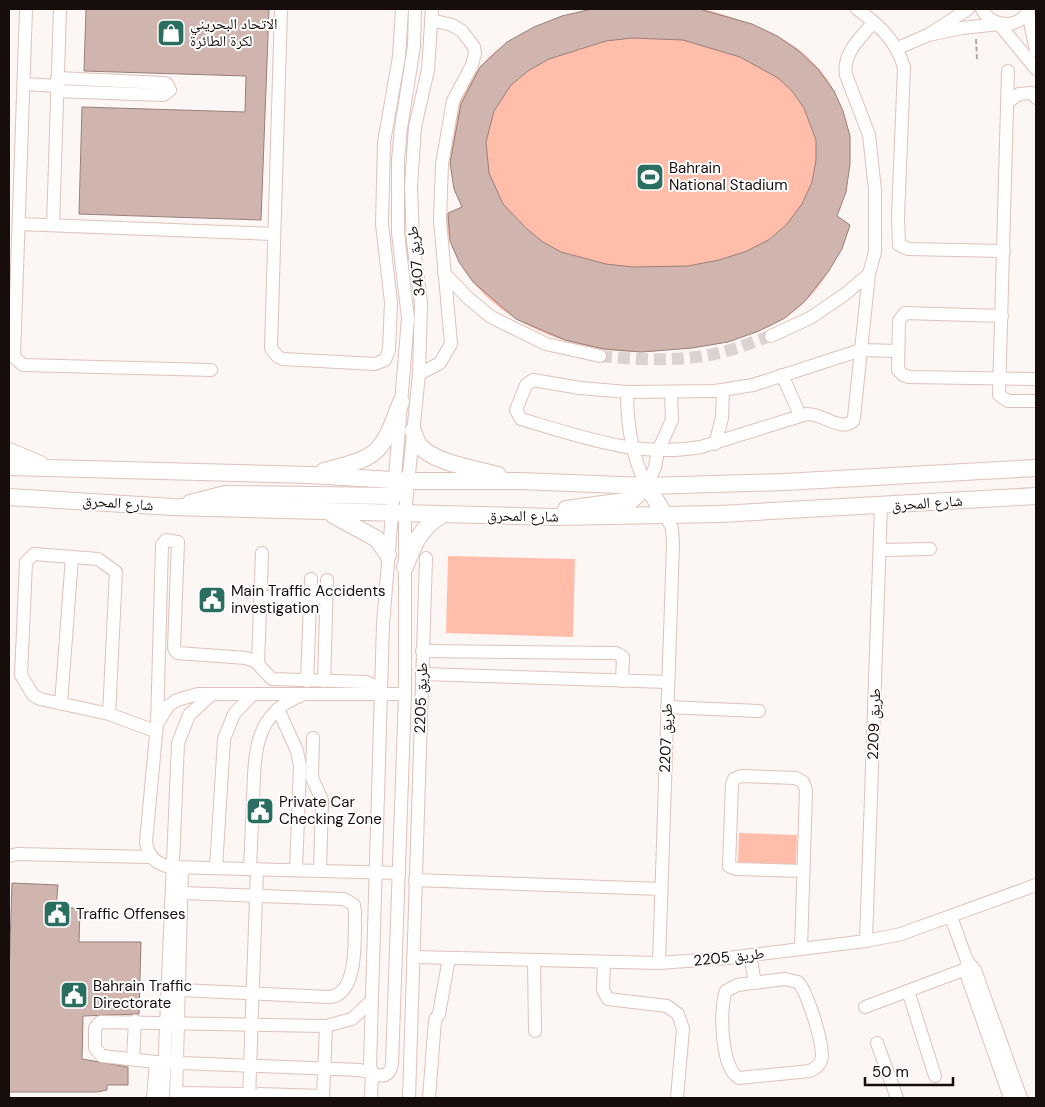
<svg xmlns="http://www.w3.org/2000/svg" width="1045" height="1107" font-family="'DM Sans','Noto Naskh Arabic',sans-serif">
<rect width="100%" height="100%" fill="#fcf6f5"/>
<!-- green -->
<g fill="#ffbdaa">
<path d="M592 9C627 9 664 5 699 9 714 10 729 17 743 21 835 51 870 126 837 216L850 225C838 260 817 299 783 319 751 338 713 346 675 349 664 350 652 353 641 352 574 352 493 324 459 261 451 247 447 231 443 215L462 207C436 150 454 77 508 42 534 25 563 16 592 9Z"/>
<path d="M448 556 575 559 573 637 446 633Z"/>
<path d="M739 833 797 835 796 865 738 862Z"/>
</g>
<!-- building -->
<g fill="#d0b5ae" stroke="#987f78" fill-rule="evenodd">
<path d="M86 9H269L261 220 79 214 82 107 245 112 246 76 84 71Z"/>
<path d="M592 9H699L752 24 777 36 799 51 818 69 834 91 843 111 850 136V164L846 192 837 216 850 225 842 249 828 272 805 301 785 318 759 331 728 342 692 348 641 352 604 349 565 340 516 319 473 282 459 262 450 241 448 213 462 207 454 189 450 163 461 104 480 67 507 42 534 27 562 16ZM632 38 683 40 740 57 778 78 792 91 804 108 816 140V160L812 182 802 204 787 224 770 239 747 251 719 260 688 266 633 267 606 264 561 252 543 242 527 229 503 204 489 173 486 142 494 111 511 85 528 71 549 59 606 41Z"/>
<path d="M12 883 58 885 56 906 80 909 79 942H141L139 1014 83 1016 82 1059 128 1067V1085H107V1090L97 1092H9V974Z"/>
</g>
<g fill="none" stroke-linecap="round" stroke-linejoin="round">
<!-- minor-tunnel -->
<path stroke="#dad3d2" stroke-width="12" stroke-dasharray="12 6" stroke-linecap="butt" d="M600 356C641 360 683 362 723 352 739 348 755 341 771 336"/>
<defs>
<g id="minor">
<path d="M26 9 14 357 23 365 211 370"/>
<path d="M281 9 271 348 278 357 283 359 375 364 385 360 389 350 391 302 382 224 384 142 399 57 402 9"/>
<path d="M415 9 414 46 401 128 398 160V233L408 318 383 624 370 1065 372 1073C382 1078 390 1076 392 1064L405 694V514L419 374 421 303 413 242 411 186 415 127 428 70 432 9"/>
<path d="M857 9C880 26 895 39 904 67L898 217 899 245 908 249 1004 251"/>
<path d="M982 9C992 29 1020 29 1029 9"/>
<path d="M1028 12 1036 51"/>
<path d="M873 23C861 37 842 54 846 75L869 135 875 190V252L869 274 861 350 898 351"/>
<path d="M928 35 962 28 999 24 1036 69"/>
<path d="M898 48 928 35 968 9"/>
<path d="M1008 71 999 395 1008 401H1036"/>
<path d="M24 84 57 86"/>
<path d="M57 91 163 95 170 90 167 84 164 83 57 78"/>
<path d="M1008 102 1019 94 1032 93 1036 98"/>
<path d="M19 224 273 234"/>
<path d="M53 225 60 9"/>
<path d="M444 273 468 298 491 317 546 344 600 356"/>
<path d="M1002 316 905 313 899 321 898 370 903 375 909 377 1036 379"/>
<path d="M771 336 810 318 844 295 869 274"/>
<path d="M861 350 854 417 853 421C841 432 824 414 807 414L701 447C639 458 581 437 521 419L516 410 526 385 533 380 580 388 627 392 715 391 753 385Z"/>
<path d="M419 374 440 363 451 344 440 220 442 164 453 101 472 65 475 53 474 47 462 31 452 25 431 20"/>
<path d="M782 375 800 415"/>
<path d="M627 392C627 423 632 458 647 486"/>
<path d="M715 444 722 418 723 390"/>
<path d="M647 486 655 467 658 451 672 420 671 393"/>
<path d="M881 550 930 549"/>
<path d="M261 597 318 598"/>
<path d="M422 651 616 653 623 657 622 681"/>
<path d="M258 664 262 553"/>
<path d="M422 674 668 682"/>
<path d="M307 681 311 579"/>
<path d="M324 681 327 580"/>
<path d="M61 704 72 557"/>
<path d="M667 707 759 711"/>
<path d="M278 709 297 751 300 766 296 870"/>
<path d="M109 714 116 572 98 559 34 554 26 562 21 675 33 695 40 699 109 714 155 731"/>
<path d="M157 724 162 545 166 540 178 542 174 648 177 653 246 658 255 661 272 679 366 682 375 686 381 694"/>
<path d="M313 738 312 778 322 800 320 871"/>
<path d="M9 856 17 854 150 857"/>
<path d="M216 868 224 739 234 714 253 694"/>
<path d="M250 869C251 846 252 823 253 800 255 757 252 715 300 696"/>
<path d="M399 873 172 867C157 865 148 857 146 842L157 724 168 706 177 700 198 694H405"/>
<path d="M415 880 661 889"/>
<path d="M951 917 967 961 966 973 1010 1098"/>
<path d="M866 941 881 506"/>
<path d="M801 949 806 790 803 782 796 778 741 776 734 779 732 784 729 866 736 869 804 871"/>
<path d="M750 955 755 983"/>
<path d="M413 957 659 963 728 958 866 941 901 934 1036 885"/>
<path d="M534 960 535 1031"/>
<path d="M967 961 975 970 1021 1098"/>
<path d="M604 962 603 990 608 999 667 1006 678 1014 683 1029 677 1098"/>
<path d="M659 963 673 544 672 528 665 515"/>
<path d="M785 979 798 982C807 992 826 1048 821 1061 819 1066 815 1068 810 1071L739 1078C721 1069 719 1008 726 991L737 985Z"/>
<path d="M180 990 329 997C360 995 354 934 355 912L354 905 344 899 182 893"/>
<path d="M908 991 935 1076"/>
<path d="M865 1007 966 969"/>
<path d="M877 1043 897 1098"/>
<path d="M133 1059 135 1021"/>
<path d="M177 1093 249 1094"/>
<path d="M259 1094 323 1096"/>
<path d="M153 1098 156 1062"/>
<path d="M163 1098 178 743 189 715 212 694"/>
<path d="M176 1098 182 868"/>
<path d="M249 1098 257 869"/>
<path d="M323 1098 326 1026"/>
<path d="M371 1098 372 1073 360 1070 156 1062 102 1056 95 1048V1028L100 1022 326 1026 352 1019 372 1000"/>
<path d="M409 1098 426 558"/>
<path d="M429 1098 435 1020 439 1014 449 958"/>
</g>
<g id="major">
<path d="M413 431C415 435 416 441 419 445 433 463 477 469 498 475"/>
<path d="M9 451 40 464"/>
<path d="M9 467 310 475 409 481H519L647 486 784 482 1036 468"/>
<path d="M324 471C379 457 381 455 401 402"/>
<path d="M647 486 665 515"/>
<path d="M9 497 173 507 553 517 720 514 1036 496"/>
<path d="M190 503 225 494 393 496 403 490 409 481"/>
<path d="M566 509 632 500 647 486"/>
<path d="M333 515 377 539 388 555"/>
<path d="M405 567C414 544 420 528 442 515"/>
</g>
</defs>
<!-- minor casing -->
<use href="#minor" stroke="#dec2ba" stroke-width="14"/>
<!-- major casing -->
<use href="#major" stroke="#dec2ba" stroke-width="18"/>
<!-- path -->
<path stroke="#b0a9a8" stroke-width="2" stroke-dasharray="5 2.5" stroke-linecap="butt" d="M976 39 977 59"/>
<!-- minor -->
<use href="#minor" stroke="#fff" stroke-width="12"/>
<!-- major -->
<use href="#major" stroke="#fff" stroke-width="16"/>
</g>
<!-- icons -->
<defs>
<symbol id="shop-square" viewBox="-11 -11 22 22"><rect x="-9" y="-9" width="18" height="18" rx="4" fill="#296e61" stroke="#fff"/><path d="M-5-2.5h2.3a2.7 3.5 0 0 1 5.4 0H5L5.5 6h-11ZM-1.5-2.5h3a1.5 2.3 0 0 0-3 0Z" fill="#fff"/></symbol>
<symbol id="stadium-square" viewBox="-11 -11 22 22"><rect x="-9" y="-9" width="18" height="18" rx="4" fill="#296e61" stroke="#fff"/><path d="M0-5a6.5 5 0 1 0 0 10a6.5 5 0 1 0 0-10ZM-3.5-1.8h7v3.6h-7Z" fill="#fff"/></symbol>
<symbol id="civic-square" viewBox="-11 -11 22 22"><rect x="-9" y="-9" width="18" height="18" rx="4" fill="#296e61" stroke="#fff"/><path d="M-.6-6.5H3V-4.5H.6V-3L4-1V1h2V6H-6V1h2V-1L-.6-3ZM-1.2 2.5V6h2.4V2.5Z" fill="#fff"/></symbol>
</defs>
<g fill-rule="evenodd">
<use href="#shop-square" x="155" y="17" width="32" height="32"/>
<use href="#stadium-square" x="634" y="161" width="32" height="32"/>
<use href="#civic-square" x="196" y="584" width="32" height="32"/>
<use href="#civic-square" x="244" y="795" width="32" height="32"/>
<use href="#civic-square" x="41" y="898" width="32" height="32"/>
<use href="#civic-square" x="58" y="979" width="32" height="32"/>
</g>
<g text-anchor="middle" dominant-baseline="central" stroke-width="4" stroke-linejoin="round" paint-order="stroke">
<!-- poi labels -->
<g font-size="15" fill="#170e0c" stroke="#fff" text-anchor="start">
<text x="190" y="24">الاتحاد البحريني<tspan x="190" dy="17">لكرة الطائرة</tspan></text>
<text x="669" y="168">Bahrain<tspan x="669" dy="17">National Stadium</tspan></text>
<text x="231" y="591">Main Traffic Accidents<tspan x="231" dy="17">investigation</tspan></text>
<text x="279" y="802">Private Car<tspan x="279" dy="17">Checking Zone</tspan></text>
<text x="76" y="914">Traffic Offenses</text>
<text x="93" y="986">Bahrain Traffic<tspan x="93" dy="17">Directorate</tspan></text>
</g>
<!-- street labels -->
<g font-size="15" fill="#170e0c" stroke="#fff">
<text transform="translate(416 261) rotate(-96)">طريق 3407</text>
<text transform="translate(118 503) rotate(4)">شارع المحرق</text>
<text transform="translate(927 503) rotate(-4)">شارع المحرق</text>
<text transform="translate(523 516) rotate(1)">شارع المحرق</text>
<text transform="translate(421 698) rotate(-88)">طريق 2205</text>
<text transform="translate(874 724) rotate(-88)">طريق 2209</text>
<text transform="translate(666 738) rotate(-88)">طريق 2207</text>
<text transform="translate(729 957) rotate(-6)">طريق 2205</text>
</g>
</g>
<!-- border -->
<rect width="1045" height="1107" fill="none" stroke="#170e0c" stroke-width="20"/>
<!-- scale -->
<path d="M865 1077v8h88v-8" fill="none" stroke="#170e0c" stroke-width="2.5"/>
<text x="872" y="1077" font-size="15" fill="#170e0c" stroke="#ffffff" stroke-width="4" paint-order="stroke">50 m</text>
</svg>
